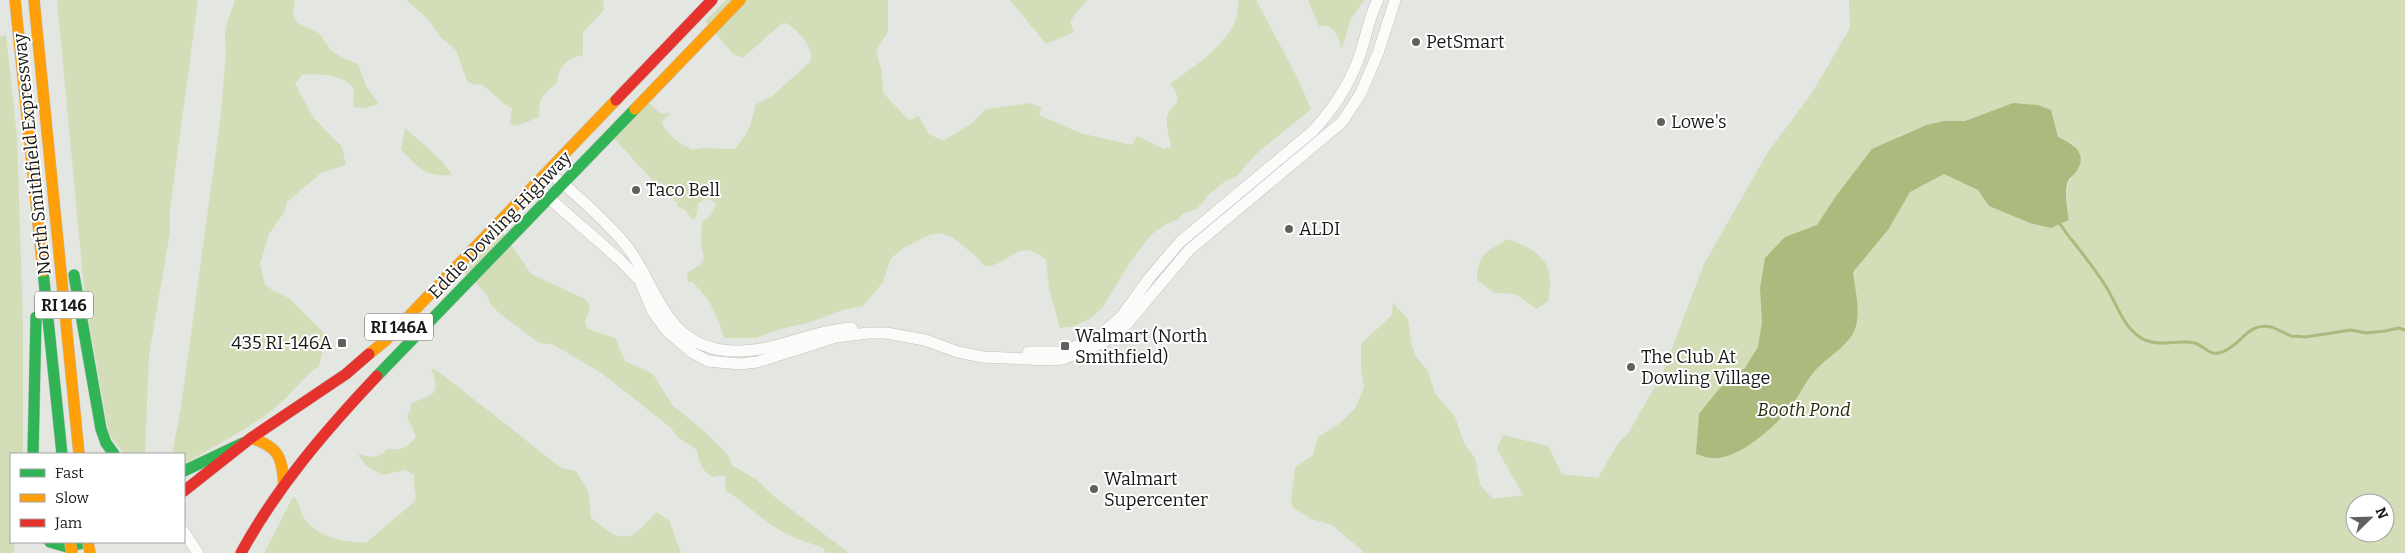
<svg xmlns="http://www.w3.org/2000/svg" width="2405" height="553" font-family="Bitter,serif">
<rect width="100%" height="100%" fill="#e4e6e1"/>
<!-- green -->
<g fill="#d3ddb8" fill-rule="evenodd">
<path d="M57 0H198L170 209V231L149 355 145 454H124L109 434 85 300Z"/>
<path d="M235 0H295L293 14 297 23 319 33 330 49 342 58 358 64 366 86 379 104 365 108 353 107 354 88C341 74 320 74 302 75L295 84 313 117 342 147 346 165 321 173 287 202 284 212 269 234 260 264 265 285 275 292 289 298 326 335 319 366C301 379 289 398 271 411 244 431 213 447 184 464V454H172L181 407 221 114 226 50C222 32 230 16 235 0Z"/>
<path d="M406 0H603L604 10 583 32V55C567 59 558 65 557 83 543 93 538 99 539 117L517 126 510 124 512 108 504 104 482 84 475 85 467 81 456 50 441 38 428 19Z"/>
<path d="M726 0H888V32L876 51 882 72 883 93 909 120 914 119 918 115 929 134 943 141 972 123 986 109 1031 103 1042 108 1039 115 1080 133 1132 145 1137 136 1164 149 1171 147C1170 139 1167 130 1167 122 1166 103 1189 107 1170 84 1192 68 1226 46 1236 19 1238 14 1238 6 1239 0H1256L1297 77 1311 109 1255 155 1237 176 1221 184 1209 194 1197 209 1183 213 1177 220 1166 224 1152 234 1130 262 1103 307 1091 318 1074 326 1060 328 1049 288 1046 260C1018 234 1009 268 984 266L977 257 952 237 941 233 929 235 904 248 891 258 883 282 863 306 842 310 811 322 777 330 756 338H724C718 315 709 297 692 282H688L687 273 700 265 704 258 701 244 702 222 711 215 716 203 706 198 698 204 696 218 693 220 685 210 676 205 679 201 675 202C670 191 667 182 654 182L610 134 644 99 661 114 670 113 662 122C666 136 681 143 692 150L702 148 734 149C748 135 752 124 755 105L772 96 810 62C816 49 798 30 786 23L781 24 743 58 733 54 705 21Z"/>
<path d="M1010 0H1087L1070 21 1074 32 1046 44Z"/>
<path d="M1308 0H1364L1350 20 1342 49C1338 36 1334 24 1319 26Z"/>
<path d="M1849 0H2405V553H1362L1363 551 1332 525 1312 519 1293 508 1291 499 1295 467 1313 455 1318 437 1339 424 1355 409 1364 387 1361 370V344L1392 315 1393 303 1408 319 1412 346 1416 357 1427 370 1436 395 1455 417 1464 443 1475 458 1480 485 1493 499 1523 495 1497 449 1503 435 1548 446 1562 474 1598 478 1617 445 1629 432 1663 372 1704 264 1768 152 1812 93 1850 28ZM2013 103 2058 137 2073 144 2076 172C2063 184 2066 204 2069 220L2051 228 1989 206 1978 190 1944 174 1907 193 1897 137 1926 125 1944 121H1965ZM2355 503H2385V533H2355Z"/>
<path d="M6 35 17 137 23 323V454H11V542H15L13 553H0V36Z"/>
<path d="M405 128 442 161 452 175C424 177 419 168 401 149Z"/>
<path d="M502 231 531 274 585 299 590 306 585 323 588 329 615 338 625 361 653 374 672 405 703 430 727 454 733 466 756 479 776 498 849 553H826L823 548C811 543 798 540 787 534 764 523 747 503 726 491L725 475 712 477C701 469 699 463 697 450L678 437 670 427 600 372 552 344 539 343 497 311 491 305 486 293 456 265Z"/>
<path d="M1508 239C1542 252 1556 263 1548 301L1537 309 1515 294 1494 293 1477 280C1477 254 1488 251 1508 239Z"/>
<path d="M431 368 439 372 561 468 576 471 588 491 591 518C623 544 629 544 656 512L669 520 681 553H264L293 497C301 502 299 511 304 518 321 539 341 541 366 543L413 503 416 497 414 486V475L405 470 383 475 365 465 358 454C372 457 378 460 387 449 400 451 409 447 416 436L407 416 411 409V403C435 395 441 394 431 368Z"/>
</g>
<!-- water -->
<path fill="#acba7e" d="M2013 103 2038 105 2051 110 2058 137C2073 144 2089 153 2076 172 2074 175 2070 177 2068 181 2064 191 2067 209 2069 220L2051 228 2030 223 1989 206 1978 190 1944 174 1910 192 1888 230 1853 272C1855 289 1861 312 1855 329 1849 346 1824 359 1813 373 1805 383 1799 395 1792 405 1777 425 1738 461 1711 458 1706 458 1701 455 1696 454L1699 414 1719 389 1745 368 1758 347 1762 322 1760 288 1765 258 1785 237 1817 225 1836 196 1872 149 1926 125 1944 121H1965Z"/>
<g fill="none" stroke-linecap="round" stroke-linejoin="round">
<!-- stream -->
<g stroke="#acba7e" stroke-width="3">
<path d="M2060 224 2070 238"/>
<path d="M2071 239C2083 254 2095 269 2105 285 2117 303 2123 330 2145 340 2162 347 2178 339 2195 343 2205 346 2209 357 2222 352 2242 345 2247 322 2271 327"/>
<path d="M2272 327 2291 336 2305 337 2351 330 2366 333 2385 331 2399 328 2405 330"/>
</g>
<defs>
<g id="street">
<path d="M547 171C573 191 598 214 620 238 659 281 660 349 734 351 774 353 812 330 852 328"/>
<path d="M535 186 620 260 640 281 653 312 667 331 693 353 708 361 740 364 757 362 836 337 868 333H886L925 340 958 352 983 357 1050 360 1063 359 1102 343 1127 324 1189 250 1342 122 1361 93 1378 53 1395 0"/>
<path d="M1028 352H1062L1098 337 1121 317 1151 276 1180 242 1313 131C1335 107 1353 80 1362 48 1367 32 1370 15 1378 0"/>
<path d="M184 532 198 553"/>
</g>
<g id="fast">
<path d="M43 271 62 454"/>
<path d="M74 275 101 429 106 443 114 454"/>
<path d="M377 376 635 109"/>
<path d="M33 454 36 317"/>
<path d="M184 471 243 443"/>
<path d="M50 542 67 547 87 542"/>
</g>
<g id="slow">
<path d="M15 0 43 271"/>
<path d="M34 0 79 454"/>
<path d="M635 109 740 0"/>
<path d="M369 354 385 341 616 100"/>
<path d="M251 438C279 447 282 457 284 485"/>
</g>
<g id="jam">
<path d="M616 100 712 0"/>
<path d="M184 491 251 438 346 374 369 354"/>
<path d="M241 553C277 487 325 431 377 376"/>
</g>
</defs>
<!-- street casing -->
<use href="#street" stroke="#c0c1be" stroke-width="12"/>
<!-- fast casing -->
<use href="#fast" stroke="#c0c1be" stroke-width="12"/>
<!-- slow casing -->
<use href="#slow" stroke="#c0c1be" stroke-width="12"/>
<!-- jam casing -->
<use href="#jam" stroke="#c0c1be" stroke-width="12"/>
<!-- street -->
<use href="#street" stroke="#fbfbfa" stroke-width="11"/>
<!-- fast -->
<use href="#fast" stroke="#30b455" stroke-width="11"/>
<!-- slow -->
<use href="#slow" stroke="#ff9f0a" stroke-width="11"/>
<!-- jam -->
<use href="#jam" stroke="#e5322d" stroke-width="11"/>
<defs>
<g id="slow-bridge">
<path d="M70 542 72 553"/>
<path d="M88 542 90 553"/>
</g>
</defs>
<!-- slow-bridge casing -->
<use href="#slow-bridge" stroke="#c0c1be" stroke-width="12" stroke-linecap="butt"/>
<!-- slow-bridge -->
<use href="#slow-bridge" stroke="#ff9f0a" stroke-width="11"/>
</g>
<!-- markers -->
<g fill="#60615e" stroke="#fff" stroke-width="2">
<circle cx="1416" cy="42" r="5"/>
<circle cx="1661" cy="122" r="5"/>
<circle cx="636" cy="190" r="5"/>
<circle cx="1289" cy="229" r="5"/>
<rect x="337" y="338" width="10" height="10" rx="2.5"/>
<rect x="1060" y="341" width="10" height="10" rx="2.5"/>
<circle cx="1631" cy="367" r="5"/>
<circle cx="1094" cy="489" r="5"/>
</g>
<g text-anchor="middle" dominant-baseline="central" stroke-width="4" stroke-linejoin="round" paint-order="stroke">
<!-- shield labels -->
<g fill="#fff" stroke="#5e5f5d" stroke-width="1">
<rect x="35" y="291.5" width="58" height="27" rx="4"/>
<rect x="365" y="313.5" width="68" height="27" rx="4"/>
</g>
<g font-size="16" font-weight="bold" fill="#191a17">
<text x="64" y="305">RI 146</text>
<text x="399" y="327">RI 146A</text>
</g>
<!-- poi labels -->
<g font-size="18" fill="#191a17" stroke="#fff" text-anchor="start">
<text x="1426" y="42">PetSmart</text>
<text x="1671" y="122">Lowe's</text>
<text x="646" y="190">Taco Bell</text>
<text x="1299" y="229">ALDI</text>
<text x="1075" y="336">Walmart (North<tspan x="1075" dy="21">Smithfield)</tspan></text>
<text x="332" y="343" text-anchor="end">435 RI-146A</text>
<text x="1641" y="357">The Club At<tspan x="1641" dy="21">Dowling Village</tspan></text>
<text x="1104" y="479">Walmart<tspan x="1104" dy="21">Supercenter</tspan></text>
</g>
<!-- street labels -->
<g font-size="18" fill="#191a17" stroke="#fff">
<text transform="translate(32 154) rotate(-96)">North Smithfield Expressway</text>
<text transform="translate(500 225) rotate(-46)">Eddie Dowling Highway</text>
</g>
<!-- park labels -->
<g font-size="18" font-style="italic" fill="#262d08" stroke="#fff">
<text x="1804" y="410">Booth Pond</text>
</g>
</g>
<!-- legend -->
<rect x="10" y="453" width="175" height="90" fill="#ffffff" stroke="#a3a3a2"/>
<rect x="20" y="469" width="25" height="8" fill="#30b455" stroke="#a3a3a2"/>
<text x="55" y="478" font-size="15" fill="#191a17">Fast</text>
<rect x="20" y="494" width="25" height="8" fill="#ff9f0a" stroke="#a3a3a2"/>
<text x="55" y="503" font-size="15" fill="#191a17">Slow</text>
<rect x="20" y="519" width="25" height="8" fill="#e5322d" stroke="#a3a3a2"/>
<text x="55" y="528" font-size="15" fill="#191a17">Jam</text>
<!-- north arrow -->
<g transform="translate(2370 518) rotate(67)"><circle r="24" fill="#ffffff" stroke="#a3a3a2"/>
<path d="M0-4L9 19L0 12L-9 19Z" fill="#60615e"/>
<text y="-8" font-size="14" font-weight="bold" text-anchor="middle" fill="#191a17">N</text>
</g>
</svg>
